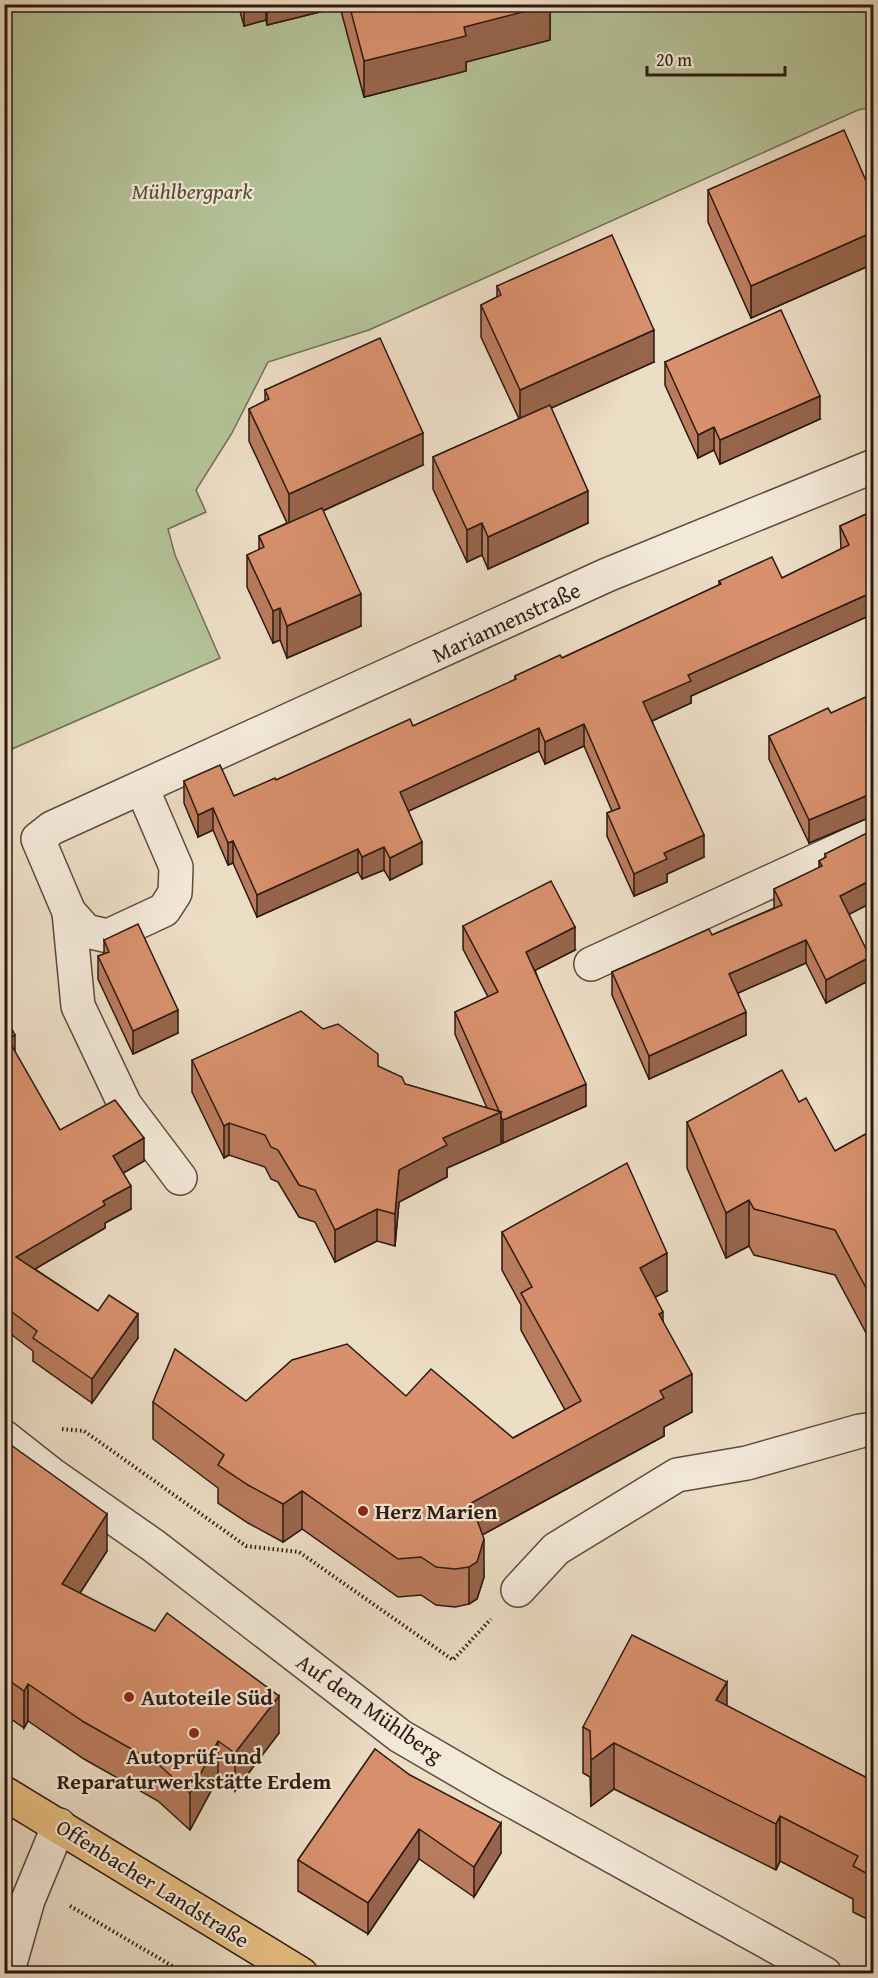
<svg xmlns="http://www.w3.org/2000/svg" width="878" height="1978" font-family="'Gentium Book Plus',serif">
<rect width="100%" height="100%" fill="#ecddc5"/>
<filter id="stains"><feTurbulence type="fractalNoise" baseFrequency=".00333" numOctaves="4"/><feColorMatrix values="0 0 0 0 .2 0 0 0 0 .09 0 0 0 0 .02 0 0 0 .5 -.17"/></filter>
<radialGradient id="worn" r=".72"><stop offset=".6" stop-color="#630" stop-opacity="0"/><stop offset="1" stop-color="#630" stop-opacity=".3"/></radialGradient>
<!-- green -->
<path fill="#b4c297" stroke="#706e54" stroke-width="1.5" d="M5 5H873V107L858 110 369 330 268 362 232 433 196 490 206 512 168 529 175 555 220 658 5 752Z"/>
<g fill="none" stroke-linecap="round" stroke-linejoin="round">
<defs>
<g id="minor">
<path d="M142 788 176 867 175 893 164 910 108 936 86 931 69 912 38 839 52 828 607 575 874 466"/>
<path d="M69 912 78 1006 125 1105 180 1178"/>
<path d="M591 964 874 834"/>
<path d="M4 1437 51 1474 154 1546 400 1736 491 1789 825 1974"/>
<path d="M518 1590 556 1549 677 1475 747 1463 860 1431 874 1429"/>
<path d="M7 1974 28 1900 59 1825"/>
</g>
<path id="major" d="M4 1793 301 1974"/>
</defs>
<!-- minor casing -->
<use href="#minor" stroke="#5d4a3e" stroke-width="36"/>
<!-- major casing -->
<use href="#major" stroke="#2d1911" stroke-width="36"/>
<!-- path -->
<g stroke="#2d1911" stroke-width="4" stroke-dasharray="1.5 3" stroke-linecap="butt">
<path d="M62 1429 84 1431 246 1546 299 1552 453 1660 491 1619"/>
<path d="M70 1906 186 1974"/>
</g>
<!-- minor -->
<use href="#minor" stroke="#f3e9d9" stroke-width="33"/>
<!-- major -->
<use href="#major" stroke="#e6be82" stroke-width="33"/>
</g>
<!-- wall -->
<g fill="#ba7c5e" stroke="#2d1911" stroke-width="1.5">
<path d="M238 4H559V10L550 12V40L466 62V71L364 97 340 7 267 25 266 20 244 26Z"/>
<path d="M708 190 873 197V264L751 318 708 222Z"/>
<path d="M497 286 654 362 551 408 588 523 488 569 482 555 467 562 433 489V457L519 419 481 337V305L497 297Z"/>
<path d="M665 362 820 419 720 464 714 450 698 458 665 385Z"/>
<path d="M265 390 423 465 323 511 361 626 287 658 280 640 273 643 247 587V555L259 550V536L287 523 249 441V409L265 401Z"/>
<path d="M873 511V614L691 696V703L652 721 704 857 667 874V882L634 896 607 836V813L612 811 584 746 545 764 539 751 408 811 422 864 390 880 384 870 362 879 358 872 257 917 233 863 228 865 213 830 198 837 184 803V781L234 796 276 780 413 726 515 680V676L562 658 719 585V581L782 578 841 549 840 526Z"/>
<path d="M831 713 870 718 869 727 873 736V816L809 843 769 759V736Z"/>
<path d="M825 854 873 902 849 914 870 980 826 1003 806 963 738 993 746 1035 649 1079 612 995V972L712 935 774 908V889L819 868V861L825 858Z"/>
<path d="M463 926 575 950 535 970 586 1106 503 1143 501 1139V1144L447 1168V1177L399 1202 395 1246 377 1241 335 1262 315 1222 299 1217 278 1182 271 1179 265 1167 229 1155 224 1158 192 1092V1060L323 1029 405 1084 487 1108 455 1034V1012L488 997 463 949Z"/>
<path d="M104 940 178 1033 133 1054 98 979V956L104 954Z"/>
<path d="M4 1015 15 1052 60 1130 144 1161 123 1173 131 1209 105 1223V1228L35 1269 138 1338 92 1403 33 1361V1351L4 1329Z"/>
<path d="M799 1102 835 1151 873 1130V1346L835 1275 754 1255 749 1246 726 1258 687 1168V1122Z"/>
<path d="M502 1232 667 1291 655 1297 692 1412 664 1427V1436L482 1535 484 1577 477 1599 469 1604 455 1607 436 1605 421 1595 398 1597 302 1529 283 1542 248 1523 218 1503V1488L153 1439V1402L246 1401 406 1396 513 1438 565 1410 521 1330V1305L502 1270Z"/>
<path d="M4 1440 107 1551 80 1593 279 1733 235 1791 218 1778 190 1830 158 1801 84 1759 28 1721 24 1728 4 1714Z"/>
<path d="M727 1706 873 1781V1922L853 1912V1899L780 1861 776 1870 614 1789 591 1806 590 1777 583 1773V1727Z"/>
<path d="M375 1749 501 1853 474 1897 419 1859 368 1934 298 1891V1860Z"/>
</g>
<!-- shaded-wall -->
<g fill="#97654c" stroke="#2d1911" stroke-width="1.5">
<path d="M244 4H266V20L244 26Z"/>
<path d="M267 4H340V7L267 25Z"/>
<path d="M543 4H559V10L550 12V40L466 62V71L364 97V61L464 27Z"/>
<path d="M873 232V264L751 318V286Z"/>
<path d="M654 330V362L520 422V390Z"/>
<path d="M820 396V419L720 464V440Z"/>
<path d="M714 427V450L698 458V435Z"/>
<path d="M423 433V465L289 526V494Z"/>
<path d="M588 491V523L488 569V537Z"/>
<path d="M482 523V555L467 562V530Z"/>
<path d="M873 592V614L691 696V703L643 725V702L688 675Z"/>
<path d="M361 594V626L287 658V626Z"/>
<path d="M280 608V640L273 643V611Z"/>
<path d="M870 695V718L866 745V722Z"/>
<path d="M584 724V746L545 764V742Z"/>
<path d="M539 728V751L400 815V792Z"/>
<path d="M873 793V816L809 843V820Z"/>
<path d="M213 808V830L198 837V815Z"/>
<path d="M704 835V857L667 874V882L634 896V874L664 853Z"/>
<path d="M233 841V863L228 865V843Z"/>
<path d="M422 842V864L390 880V858Z"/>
<path d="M384 847V870L362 879V857Z"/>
<path d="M358 849V872L257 917V895Z"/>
<path d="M873 879V902L840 919V896Z"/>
<path d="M575 927V950L526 975V952Z"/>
<path d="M806 940V963L729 997V974Z"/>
<path d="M870 957V980L826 1003V980Z"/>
<path d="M178 1010V1033L133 1054V1031Z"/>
<path d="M746 1012V1035L649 1079V1056Z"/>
<path d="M15 1035V1058L8 1039Z"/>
<path d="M586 1084V1106L503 1143V1120Z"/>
<path d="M501 1112V1144L447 1168V1177L399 1202 395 1246V1214L399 1170 443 1138Z"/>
<path d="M229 1123V1155L224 1158V1126Z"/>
<path d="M144 1138V1161L113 1179V1156Z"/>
<path d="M131 1186V1209L105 1223V1228L16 1280V1257L103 1201Z"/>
<path d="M749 1200V1246L726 1258V1213Z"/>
<path d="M377 1209V1241L335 1262V1230Z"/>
<path d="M667 1253V1291L640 1305V1268Z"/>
<path d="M663 1312V1350L659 1314Z"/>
<path d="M138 1314V1338L92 1403V1379Z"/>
<path d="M692 1374V1412L664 1427V1436L471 1541V1503L660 1391Z"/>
<path d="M302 1491V1529L283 1542V1504Z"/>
<path d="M107 1514V1551L62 1621V1584Z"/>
<path d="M484 1539V1577L477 1599 469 1604V1567Z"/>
<path d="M727 1682V1727L716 1700Z"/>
<path d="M28 1684V1721L24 1728V1691Z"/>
<path d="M279 1696V1733L235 1791V1753Z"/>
<path d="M218 1741V1778L190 1830V1793Z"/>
<path d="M614 1743V1789L591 1806V1760Z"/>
<path d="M780 1816V1861L776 1870V1824Z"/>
<path d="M501 1823V1853L474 1897V1867Z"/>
<path d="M419 1829V1859L368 1934V1903Z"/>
</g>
<!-- building -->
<g fill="#d8906d" stroke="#2d1911" stroke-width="1.5">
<path d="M349 4H550V5L464 27 466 36 364 61Z"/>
<path d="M844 130 873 197V232L751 286 708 190Z"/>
<path d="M612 235 654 330 520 390 481 305 501 295 497 286Z"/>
<path d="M781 310 820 396 720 440 714 427 698 435 665 362Z"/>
<path d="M380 338 423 433 289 494 249 409 269 399 265 390Z"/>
<path d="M550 405 588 491 488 537 482 523 467 530 433 457Z"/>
<path d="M322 508 361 594 287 626 280 608 273 611 247 555 264 547 259 536Z"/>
<path d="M873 511V592L688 675 691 681 643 702 704 835 664 853 667 859 634 874 607 813 620 808 584 724 545 742 539 728 400 792 422 842 390 858 384 847 362 857 358 849 257 895 233 841 228 843 213 808 198 815 184 781 220 765 234 796 275 778 276 780 410 719 413 726 516 679 515 676 560 655 562 658 721 584 719 581 772 557 782 578 849 545 840 526Z"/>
<path d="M870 695 866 722 873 736V793L809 820 769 736 828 708 831 713Z"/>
<path d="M873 830V879L840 896 870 957 826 980 806 940 729 974 746 1012 649 1056 612 972 709 929 712 935 782 905 774 889 822 866 819 861 826 857 825 854Z"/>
<path d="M551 881 575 927 526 952 586 1084 503 1120 501 1117V1112L499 1111 455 1012 498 992 463 926Z"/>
<path d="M138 924 178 1010 133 1031 98 956 109 952 104 940Z"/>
<path d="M301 1011 323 1029 338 1024 378 1054V1066L402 1077 405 1084 501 1112 443 1138 447 1145 399 1170 395 1214 377 1209 335 1230 315 1190 299 1185 278 1150 271 1147 265 1135 229 1123 224 1126 192 1060Z"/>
<path d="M4 1015 15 1035 8 1039 60 1130 115 1100 144 1138 113 1156 131 1186 103 1201 105 1205 16 1257 98 1311 109 1295 138 1314 92 1379 33 1338 37 1331 4 1306Z"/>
<path d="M782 1070 799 1102 806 1098 835 1151 873 1130V1301L835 1230 754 1209 749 1200 726 1213 687 1122Z"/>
<path d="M627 1163 667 1253 640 1268 663 1312 659 1314 692 1374 660 1391 664 1398 471 1503 484 1539 477 1562 469 1567 455 1569 436 1567 421 1557 398 1559 302 1491 283 1504 248 1485 218 1465 224 1455 153 1402 175 1349 246 1401 292 1360 347 1344 406 1396 431 1369 513 1438 581 1401 521 1293 532 1287 502 1232Z"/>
<path d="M4 1440 107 1514 62 1584 155 1631 167 1613 279 1696 235 1753 218 1741 190 1793 158 1764 84 1722 28 1684 24 1691 4 1677Z"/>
<path d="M632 1635 727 1682 716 1700 873 1781V1877L853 1866 858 1856 780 1816 776 1824 614 1743 591 1760 590 1731 583 1727Z"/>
<path d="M375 1749 410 1775 501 1823 474 1867 419 1829 368 1903 298 1860Z"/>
</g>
<!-- markers -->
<g fill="#8f2418" stroke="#f3e9d9" stroke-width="2">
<circle cx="363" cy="1511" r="6"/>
<circle cx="129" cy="1697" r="6"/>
<circle cx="194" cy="1733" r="6"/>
</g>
<g text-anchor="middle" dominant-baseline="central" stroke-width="4.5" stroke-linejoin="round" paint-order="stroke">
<!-- park labels -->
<g font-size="22" font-style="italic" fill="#564c39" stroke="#f3e9d9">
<text x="192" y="191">Mühlbergpark</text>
</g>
<!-- street labels -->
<g font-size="22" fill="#2d1911" stroke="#f3e9d9">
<text transform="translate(506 622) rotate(-25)">Mariannenstraße</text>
<text transform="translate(370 1708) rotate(35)">Auf dem Mühlberg</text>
<text transform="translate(153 1883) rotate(32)">Offenbacher Landstraße</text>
</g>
<!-- poi labels -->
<g font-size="22" font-weight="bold" fill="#2d1911" stroke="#f3e9d9" text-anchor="start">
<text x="375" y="1511">Herz Marien</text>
<text x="141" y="1697">Autoteile Süd</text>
<text x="194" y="1756" text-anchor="middle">Autoprüf-und<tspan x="194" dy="25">Reparaturwerkstätte Erdem</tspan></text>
</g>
</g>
<!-- margin -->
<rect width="878" height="1978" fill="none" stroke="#ecddc5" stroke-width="24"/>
<rect x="6" y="6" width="866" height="1966" fill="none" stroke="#2d1911" stroke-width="3"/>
<rect x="12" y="12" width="854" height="1954" fill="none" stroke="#2d1911" stroke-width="1.5"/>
<!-- scale -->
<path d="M647 66v9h138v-9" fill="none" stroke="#2d1911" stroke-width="3"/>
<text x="656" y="66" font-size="18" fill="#2d1911" stroke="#f3e9d9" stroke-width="4.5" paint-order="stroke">20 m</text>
<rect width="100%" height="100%" filter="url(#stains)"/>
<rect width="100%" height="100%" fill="url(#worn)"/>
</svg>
